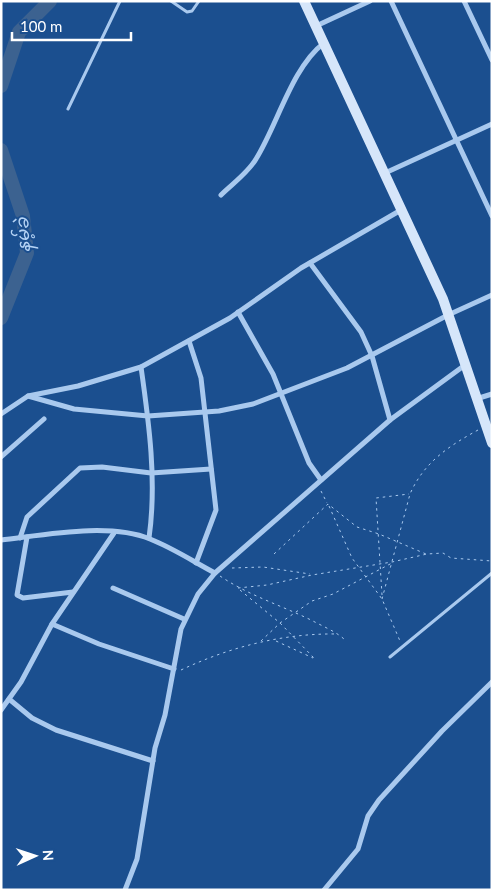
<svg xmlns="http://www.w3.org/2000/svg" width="493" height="891" font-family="Lato,'Noto Sans Myanmar',sans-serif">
<rect width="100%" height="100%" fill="#1b4f8f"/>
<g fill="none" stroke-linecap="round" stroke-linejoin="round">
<!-- river -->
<g stroke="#3c6290" stroke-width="14">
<path d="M1 86 19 32 50 1"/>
<path d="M1 150 23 216 27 253 1 318"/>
</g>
<!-- path -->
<g stroke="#a9c9ee" stroke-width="1" stroke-dasharray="2.5 4" stroke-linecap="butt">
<path d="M321 491 327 503"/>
<path d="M329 506 352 558 382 599 400 641"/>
<path d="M274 554 328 504 357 527 379 534 426 554"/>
<path d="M232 568 263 567 310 574"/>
<path d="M220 576C248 595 280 605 311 620 322 626 335 631 344 639"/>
<path d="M238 588 267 585 312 575 392 562 427 554 443 553 451 558 492 561"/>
<path d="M240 590 280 623 314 658"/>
<path d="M382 595 376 498 409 494"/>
<path d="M382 599 410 494C424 462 449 446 478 430"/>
<path d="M261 641 280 623 312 601 333 594 392 563"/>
<path d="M276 641 313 658"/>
<path d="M181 670C230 647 283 633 338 634"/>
</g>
<!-- service -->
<g stroke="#a9c9ee" stroke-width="3">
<path d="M171 1 187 12 192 11 199 1"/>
<path d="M68 109 120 1"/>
<path d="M390 657 492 573"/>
</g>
<!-- minor -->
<g stroke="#a9c9ee" stroke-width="5">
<path d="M391 1 492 216"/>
<path d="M464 1 492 60"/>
<path d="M316 26 370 1"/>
<path d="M385 173 492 124"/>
<path d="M221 195C232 184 248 173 256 159 277 126 292 67 324 43"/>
<path d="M310 263 361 332 372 356 390 420"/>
<path d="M238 312 273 374 309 463 321 480"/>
<path d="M189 341 201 378 216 510 196 563"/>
<path d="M141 367C149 423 157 482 149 538"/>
<path d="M28 396 74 409 148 416 219 411 253 404 347 368 448 315 492 295"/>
<path d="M476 399 492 394"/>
<path d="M1 414 28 396 78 386 141 367 230 318 301 268 401 210"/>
<path d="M1 457 44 419"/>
<path d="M27 537 17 595 23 598 73 592"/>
<path d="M20 538 27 517 80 468 102 467 151 473 211 469"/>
<path d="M1 540C44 535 109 522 150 539 173 548 194 562 215 573"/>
<path d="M113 588 184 619"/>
<path d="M52 624 99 644 174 669"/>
<path d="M9 699 32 718 56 730 153 761"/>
<path d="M1 710 21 682 52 624 114 533"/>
<path d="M125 890 137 859 155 748 165 715 181 629 198 594 215 573 390 420 465 365"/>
<path d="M324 890 358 849 368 816 379 800 442 731 492 682"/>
</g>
<!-- secondary -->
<path stroke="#d6e6fa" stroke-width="10" d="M304 1 443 299 492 443"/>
</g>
<g text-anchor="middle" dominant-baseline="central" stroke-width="4" stroke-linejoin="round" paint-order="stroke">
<!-- water labels -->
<g font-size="18" font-style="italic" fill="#b5d3f5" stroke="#1b4f8f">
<text transform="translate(22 235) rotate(-93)">နမ့်ခဲ</text>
</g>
</g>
<!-- border -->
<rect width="493" height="891" fill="none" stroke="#ffffff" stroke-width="5"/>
<!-- north arrow -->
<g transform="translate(35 856) rotate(87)" stroke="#1b4f8f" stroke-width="4" paint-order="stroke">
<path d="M0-4L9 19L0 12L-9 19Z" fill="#ffffff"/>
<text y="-8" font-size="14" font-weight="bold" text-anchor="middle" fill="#ffffff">N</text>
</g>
<!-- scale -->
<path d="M12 32v8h119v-8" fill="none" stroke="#ffffff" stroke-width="2.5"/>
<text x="20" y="32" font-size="15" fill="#ffffff" stroke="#1b4f8f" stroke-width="4" paint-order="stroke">100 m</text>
</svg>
